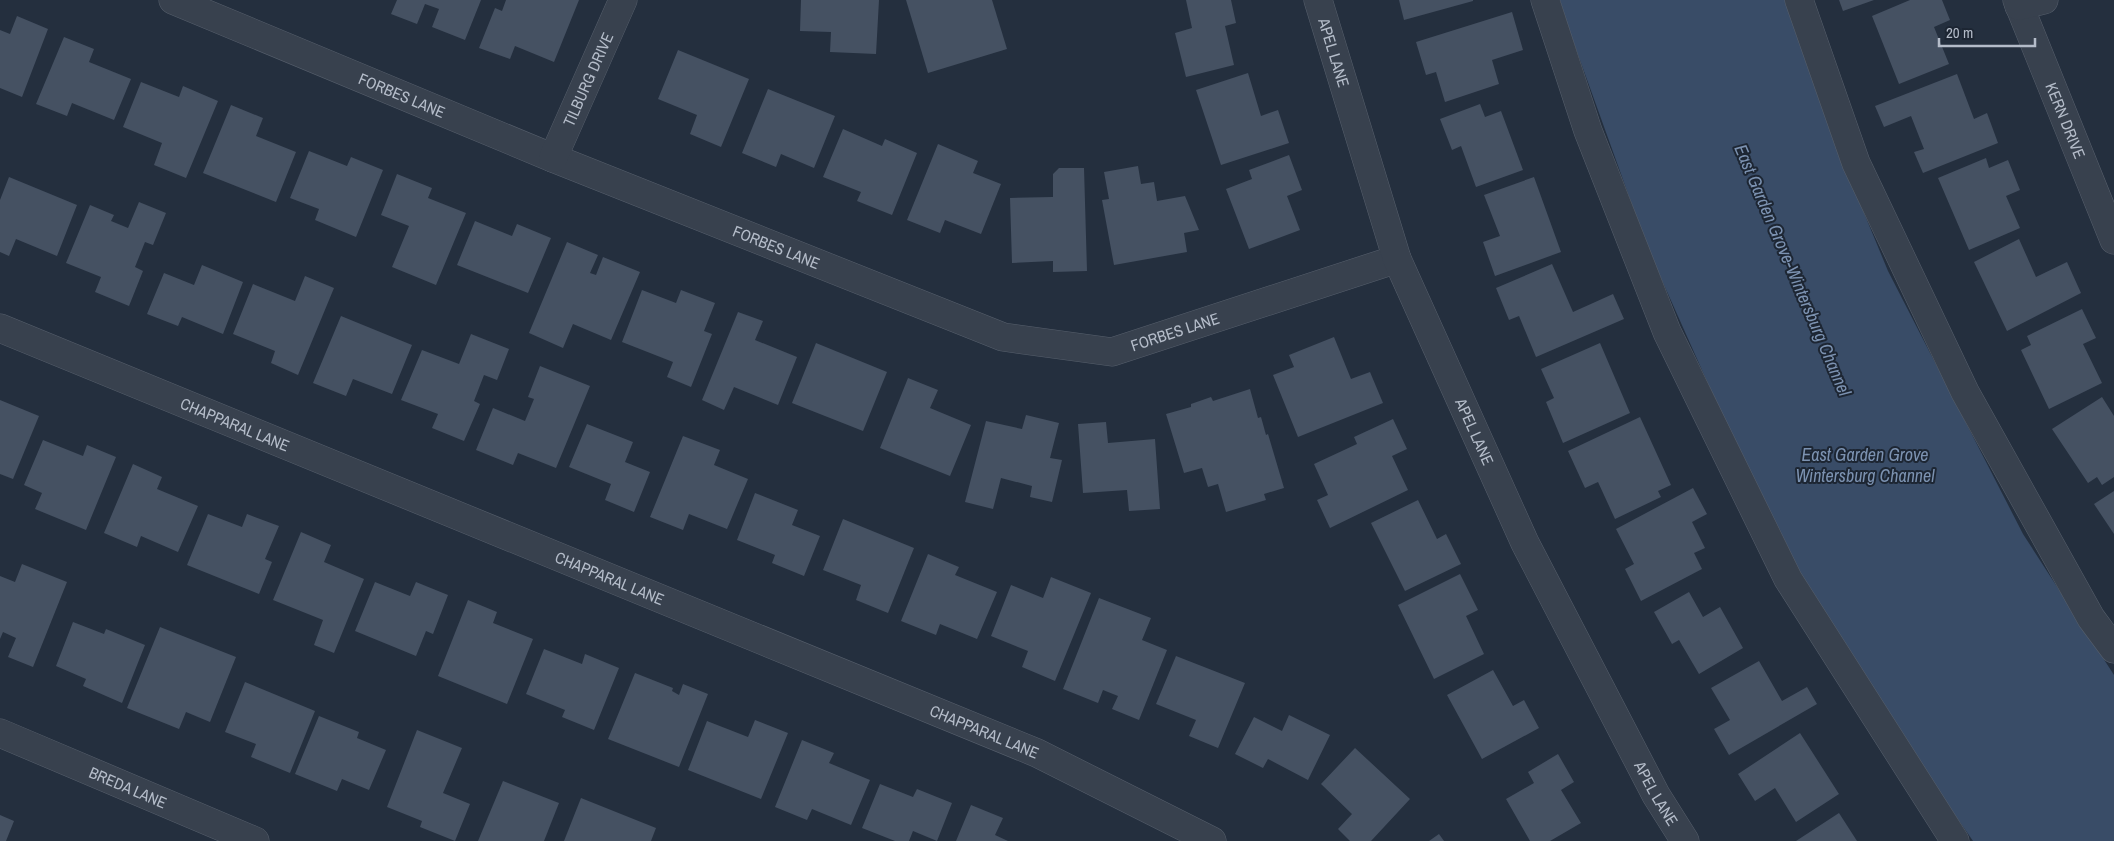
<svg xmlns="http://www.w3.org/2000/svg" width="2114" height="841" font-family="'Archivo Narrow',sans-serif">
<rect width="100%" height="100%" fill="#242f3e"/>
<!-- water -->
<path fill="#394c67" d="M1560 0H1785L1838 150 1888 271 2023 534 2114 675V841H1973L1859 676 1764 509 1648 249 1567 24Z"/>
<!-- building -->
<g fill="#455162">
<path d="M397 0H481L465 40 432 27 439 9 425 4 417 24 391 14Z"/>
<path d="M506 0H579L554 62 515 46 510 59 479 48 495 8 502 11Z"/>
<path d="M801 0H879L876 54 830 52 831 32 800 31Z"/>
<path d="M906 0H992L1007 49 928 73Z"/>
<path d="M1186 0H1231L1236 23 1225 26 1234 65 1186 77 1175 33 1192 28Z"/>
<path d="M1399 0H1473V1L1404 20Z"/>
<path d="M1839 0H1874L1843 11Z"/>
<path d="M1910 0H1942L1950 20 1934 27 1949 64 1899 84 1872 16Z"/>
<path d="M1512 12 1523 50 1492 60 1499 84 1445 102 1436 72 1426 75 1416 42Z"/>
<path d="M17 16 48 29 22 97 0 88V30L10 34Z"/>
<path d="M64 37 94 49 89 62 131 79 114 120 72 103 67 116 36 104Z"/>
<path d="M678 50 749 79 721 147 690 134 697 115 658 99Z"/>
<path d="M1248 73 1261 116 1278 110 1289 143 1221 165 1196 90Z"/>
<path d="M1957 74 1974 119 1987 113 1998 143 1923 173 1914 152 1924 149 1911 116 1884 127 1875 106Z"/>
<path d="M141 82 179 97 183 86 218 101 186 178 154 165 162 143 123 127Z"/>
<path d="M768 89 835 116 814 168 781 154 776 167 742 153Z"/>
<path d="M1480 104 1485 117 1501 111 1523 170 1476 187 1461 146 1452 150 1440 119Z"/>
<path d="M231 105 263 118 256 136 296 152 276 202 203 173Z"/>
<path d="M843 129 882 146 885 139 917 153 892 215 857 201 861 192 823 177Z"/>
<path d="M938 144 978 161 973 173 1001 184 981 234 945 220 940 233 907 220Z"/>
<path d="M309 151 347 166 351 157 383 170 356 237 315 220 319 209 290 198Z"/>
<path d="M1289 155 1302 190 1287 196 1300 230 1249 249 1226 189 1252 179 1249 170Z"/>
<path d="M1986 158 1989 168 2008 160 2020 190 2006 196 2020 228 1969 250 1938 178Z"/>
<path d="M1138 166 1141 184 1154 182 1157 201 1185 196 1199 230 1184 233 1187 252 1114 265 1102 200 1109 199 1104 172Z"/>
<path d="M1059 168H1084L1087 271 1053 272V261L1012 263 1010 198 1053 197V174Z"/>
<path d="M397 174 432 188 428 198 466 213 436 285 392 267 409 226 381 215Z"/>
<path d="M9 177 77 205 57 256 16 239 9 256 0 252V200Z"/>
<path d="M1534 177 1561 252 1495 276 1483 242 1500 236 1484 195Z"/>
<path d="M139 202 166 213 153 245 145 242 135 267 143 271 129 306 95 292 101 277 66 263 90 205 114 215 111 221 128 228Z"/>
<path d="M475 221 512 236 517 224 551 238 528 293 457 265Z"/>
<path d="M2019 239 2036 277 2067 262 2081 293 2007 331 1974 262Z"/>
<path d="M567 242 598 255 590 273 596 275 603 257 640 272 611 340 573 324 563 348 529 333Z"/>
<path d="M1552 264 1573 312 1613 294 1624 319 1536 357 1519 316 1509 320 1496 288Z"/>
<path d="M202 265 243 282 223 334 182 317 178 326 147 314 164 273 194 285Z"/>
<path d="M305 276 334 288 298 375 271 363 275 351 233 334 253 284 295 301Z"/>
<path d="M642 290 676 303 681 290 715 303 704 331 712 334 691 387 667 377 673 362 622 342Z"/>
<path d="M2082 309 2096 338 2083 344 2102 383 2049 409 2021 350 2031 345 2027 336Z"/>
<path d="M738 312 763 321 755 340 797 357 778 405 734 387 724 410 702 400Z"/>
<path d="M341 316 412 345 392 394 353 379 346 396 313 383Z"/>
<path d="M471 334 509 349 497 380 484 375 474 401 480 404 464 441 432 428 438 414 401 400 422 350 459 364Z"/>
<path d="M1334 337 1351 379 1370 372 1383 403 1298 437 1273 375 1294 367 1289 355Z"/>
<path d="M816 343 887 372 863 431 792 403Z"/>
<path d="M1600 343 1630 413 1563 443 1546 402 1554 398 1541 369Z"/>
<path d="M540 366 590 386 556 468 518 453 513 465 476 450 493 408 525 421 534 399 528 397Z"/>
<path d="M908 378 938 390 930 408 971 425 950 476 880 448Z"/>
<path d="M1250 389 1258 418 1261 417 1266 435 1268 434 1284 488 1264 494 1266 500 1226 512 1218 484 1208 487 1202 468 1184 473 1166 414 1191 407V404L1211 397 1213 401Z"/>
<path d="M2102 397 2114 416V477L2102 485 2097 477 2088 483 2052 429Z"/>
<path d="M0 400 39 416 13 479 0 474Z"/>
<path d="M1026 415 1059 423 1050 458 1062 460 1052 502 1030 497 1032 486 1001 478 993 509 965 502 986 421 1022 429Z"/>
<path d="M1640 417 1671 485 1658 491 1661 497 1615 519 1598 482 1585 488 1568 451Z"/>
<path d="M1393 419 1407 449 1392 456 1408 490 1330 528 1317 500 1328 495 1314 464 1357 444 1354 437Z"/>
<path d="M1106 422 1108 443 1155 439 1160 509 1129 511 1127 490 1083 493 1078 424Z"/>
<path d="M587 424 633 442 625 462 650 472 634 512 605 500 611 484 569 467Z"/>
<path d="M683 436 720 450 714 465 748 479 727 529 689 514 683 530 650 517Z"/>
<path d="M43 440 83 456 87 445 116 457 86 530 35 509 42 493 24 485Z"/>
<path d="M133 464 162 477 157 489 198 506 178 552 141 536 137 547 104 533Z"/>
<path d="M1693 488 1707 514 1692 522 1705 548 1694 553 1702 569 1641 601 1625 569 1634 564 1616 529Z"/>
<path d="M2114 491V534L2094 504Z"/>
<path d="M755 493 798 510 792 525 820 536 804 576 772 563 775 555 737 540Z"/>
<path d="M1418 500 1437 539 1446 534 1461 564 1405 591 1371 523Z"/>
<path d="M208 514 242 527 247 514 279 526 265 559 272 562 259 594 187 565Z"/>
<path d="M843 519 914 548 888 613 856 600 861 585 823 570Z"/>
<path d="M301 532 331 545 324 562 364 579 334 653 314 645 323 620 273 600Z"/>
<path d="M928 554 959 567 955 575 997 592 977 639 940 624 936 635 901 621Z"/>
<path d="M22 564 67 582 33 667 8 657 16 638 3 632 0 639V576L15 582Z"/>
<path d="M1460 574 1478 610 1466 616 1484 654 1434 679 1398 605Z"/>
<path d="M1051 577 1091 593 1055 681 1022 667 1028 651 991 636 1011 585 1043 598Z"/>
<path d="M375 582 410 596 416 582 448 595 433 634 426 631 416 656 355 631Z"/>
<path d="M1689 592 1703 617 1720 607 1743 648 1699 674 1679 640 1672 644 1654 612Z"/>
<path d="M1099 598 1151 618 1142 640 1167 650 1139 720 1112 709 1118 696 1103 690 1098 703 1063 689Z"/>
<path d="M468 600 497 612 493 623 533 639 507 704 438 676Z"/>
<path d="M73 622 104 634 106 629 145 645 122 703 83 686 86 679 56 666Z"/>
<path d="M160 627 236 657 210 722 186 712 179 729 127 708Z"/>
<path d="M544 649 582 664 585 654 619 668 594 730 562 717 565 710 526 694Z"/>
<path d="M1176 656 1245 683 1218 748 1189 736 1196 720 1156 704Z"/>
<path d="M1759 661 1782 701 1807 687 1817 704 1729 755 1714 729 1730 720 1711 688Z"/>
<path d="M1493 670 1513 706 1524 700 1539 728 1482 759 1447 695Z"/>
<path d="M635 673 673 688 672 691 679 695 683 684 708 694 679 767 608 739Z"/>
<path d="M245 682 315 711 290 773 251 757 256 744 225 732Z"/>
<path d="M1289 715 1330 735 1308 780 1268 759 1263 768 1235 754 1254 717 1282 731Z"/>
<path d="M319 716 359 732 357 738 386 750 369 790 342 779 337 791 295 774Z"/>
<path d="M755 720 788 733 761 799 688 770 707 721 748 737Z"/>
<path d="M417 730 462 748 443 793 470 804 455 841 420 827 422 821 387 807Z"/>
<path d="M1800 733 1839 794 1796 822 1775 788 1755 801 1738 774Z"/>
<path d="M802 740 834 753 829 763 870 780 851 825 812 809 807 820 775 807Z"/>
<path d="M1355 748 1410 799 1371 841H1350L1338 829 1352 814 1321 784Z"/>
<path d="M1558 754 1574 782 1561 790 1581 823 1550 841H1530L1506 799 1534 783 1528 772Z"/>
<path d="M503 781 559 803 544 841H478Z"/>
<path d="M880 784 913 797 917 789 952 803 937 841 913 831 909 841H895L862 828Z"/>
<path d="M581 798 656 828 651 841H564Z"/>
<path d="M971 805 1003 818 995 835 1008 841H956Z"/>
<path d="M1839 813 1857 841H1796Z"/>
<path d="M0 815 14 821 6 841H0Z"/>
<path d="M1439 834 1444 841H1429Z"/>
</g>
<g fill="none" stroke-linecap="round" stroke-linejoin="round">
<defs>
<g id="minor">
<path id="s1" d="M173 0 553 158 1003 337 1112 352 1397 259"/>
<path id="s2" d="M1318 0 1397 259 1525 543 1656 795 1685 841"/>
<path d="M1545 0 1588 131 1667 332 1788 579 1955 841"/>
<path d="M1799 0 1856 163 1965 392 2091 618 2114 649"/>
<path id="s3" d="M2017 0 2114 240"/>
<path d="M2019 6 2044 0"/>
<path id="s4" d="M553 158 623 0"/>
<path id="s5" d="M0 328 1037 753 1212 841"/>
<path id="s6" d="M0 733 255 841"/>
</g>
</defs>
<!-- minor casing -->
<use href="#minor" stroke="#565f6c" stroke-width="29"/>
<!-- minor -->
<use href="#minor" stroke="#38414e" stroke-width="28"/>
</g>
<g text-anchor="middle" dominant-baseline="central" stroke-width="4" stroke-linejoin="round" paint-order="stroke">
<!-- street labels -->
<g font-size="16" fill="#b4bcc9" stroke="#1d2633">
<text stroke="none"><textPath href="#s2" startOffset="55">APEL LANE</textPath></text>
<text stroke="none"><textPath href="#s4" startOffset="86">TILBURG DRIVE</textPath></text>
<text stroke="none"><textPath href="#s1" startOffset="248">FORBES LANE</textPath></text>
<text stroke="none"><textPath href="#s3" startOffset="130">KERN DRIVE</textPath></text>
<text stroke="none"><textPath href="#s1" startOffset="652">FORBES LANE</textPath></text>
<text stroke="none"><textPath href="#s1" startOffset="1072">FORBES LANE</textPath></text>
<text stroke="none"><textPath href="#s5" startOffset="254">CHAPPARAL LANE</textPath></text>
<text stroke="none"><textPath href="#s2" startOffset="460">APEL LANE</textPath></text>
<text stroke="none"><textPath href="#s5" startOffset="659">CHAPPARAL LANE</textPath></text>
<text stroke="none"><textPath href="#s5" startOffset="1064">CHAPPARAL LANE</textPath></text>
<text stroke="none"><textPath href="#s6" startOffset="139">BREDA LANE</textPath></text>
<text stroke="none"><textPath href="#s2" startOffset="865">APEL LANE</textPath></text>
</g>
<!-- water labels -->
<g font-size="18" font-style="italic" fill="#7c92b1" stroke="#1d2633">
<text transform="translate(1793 270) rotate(67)">East Garden Grove-Wintersburg Channel</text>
<text x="1865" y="454">East Garden Grove<tspan x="1865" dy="21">Wintersburg Channel</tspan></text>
</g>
</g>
<!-- scale -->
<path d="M1939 38v8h96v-8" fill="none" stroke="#b4bcc9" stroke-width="2.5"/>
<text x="1946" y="38" font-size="15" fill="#b4bcc9" stroke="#1d2633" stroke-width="4" paint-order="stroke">20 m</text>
</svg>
